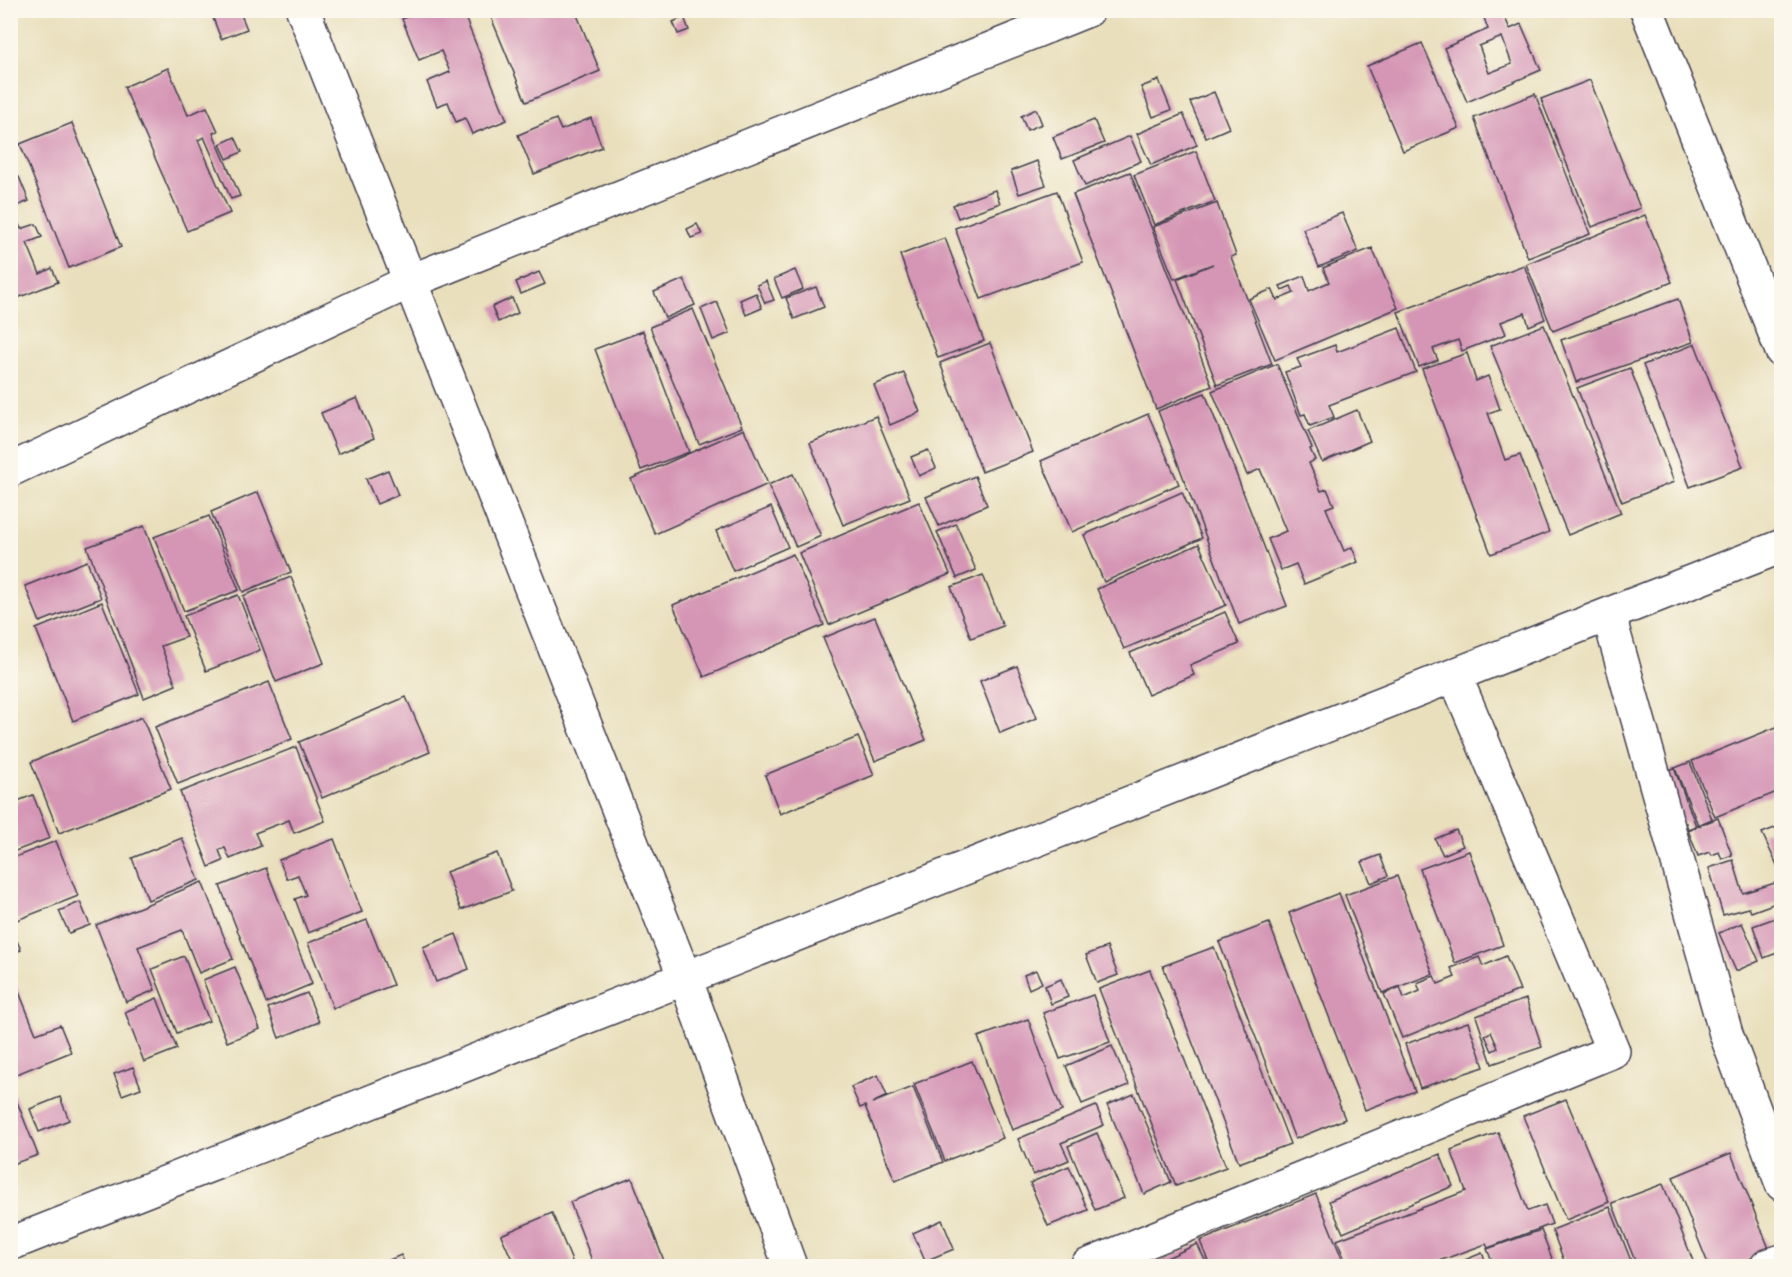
<svg xmlns="http://www.w3.org/2000/svg" width="1792" height="1277" font-family="'Libre Caslon Text',serif">
<rect width="100%" height="100%" fill="#fbf7ec"/>
<filter id="ink" filterUnits="userSpaceOnUse"><feTurbulence type="fractalNoise" baseFrequency=".0167" numOctaves="2"/><feDisplacementMap in="SourceGraphic" scale="12" xChannelSelector="R" yChannelSelector="G"/><feConvolveMatrix kernelMatrix="1 2 1 2 8 2 1 2 1" color-interpolation-filters="sRGB"/></filter>
<filter id="wash" filterUnits="userSpaceOnUse"><feTurbulence type="fractalNoise" baseFrequency=".008" numOctaves="4" result="noise"/><feDisplacementMap in="SourceGraphic" scale="24" xChannelSelector="R" yChannelSelector="G"/><feGaussianBlur stdDeviation="1.35" result="paint"/><feColorMatrix in="noise" values="0 0 0 0 0 0 0 0 0 0 0 0 0 0 0 0 0 1.4 0 .05"/><feComposite in="paint" operator="in"/></filter>
<g filter="url(#wash)">
<rect width="100%" height="100%" fill="#e9dfbc"/>
<g id="blocks">
<!-- building -->
<g fill="#d596b5" fill-rule="evenodd">
<path d="M210 10H239L247 29 221 39Z"/>
<path d="M415 10H462L507 120 472 134 465 118 456 122 448 102 437 106 427 82 450 72 441 51 419 60 402 19 416 13Z"/>
<path d="M488 10H575L600 71 526 102Z"/>
<path d="M1502 11 1510 29 1521 24 1541 70 1467 102 1444 48 1488 29 1484 18ZM1502 37 1512 64 1489 73 1479 46Z"/>
<path d="M684 17 689 30 678 34 673 22Z"/>
<path d="M1422 43 1459 128 1403 151 1367 66Z"/>
<path d="M168 68 188 115 207 107 218 131 213 133 240 196 231 199 204 137 198 140 230 213 187 231 124 87Z"/>
<path d="M1159 80 1171 110 1153 117 1141 87Z"/>
<path d="M1590 80 1640 208 1592 227 1541 99Z"/>
<path d="M1214 92 1229 128 1206 138 1190 102Z"/>
<path d="M1535 94 1590 234 1528 258 1474 118Z"/>
<path d="M1036 109 1042 124 1027 130 1021 116Z"/>
<path d="M1183 114 1197 145 1151 165 1137 134Z"/>
<path d="M591 118 602 147 534 174 518 135 556 119 561 130Z"/>
<path d="M1094 120 1104 143 1062 159 1053 137Z"/>
<path d="M72 123 121 247 69 268 20 144Z"/>
<path d="M1130 136 1141 161 1085 186 1074 160Z"/>
<path d="M235 137 242 152 227 159 220 144Z"/>
<path d="M1196 151 1215 201 1154 225 1134 175Z"/>
<path d="M1037 161 1046 185 1019 194 1011 171Z"/>
<path d="M1130 172 1212 386 1156 409 1073 194Z"/>
<path d="M19 177 29 201 12 208 21 229 36 224 42 237 27 243 40 274 52 268 58 282 10 301V180Z"/>
<path d="M995 190 1000 203 958 218 953 205Z"/>
<path d="M1057 191 1083 262 981 299 955 228Z"/>
<path d="M1217 203 1236 255 1231 257 1272 364 1217 385 1177 279 1213 264 1174 279 1153 227Z"/>
<path d="M1342 213 1358 251 1319 267 1303 229Z"/>
<path d="M1645 215 1672 282 1553 331 1526 264Z"/>
<path d="M697 224 702 234 691 238 687 229Z"/>
<path d="M945 238 984 341 938 358 900 255Z"/>
<path d="M1372 248 1398 308 1275 360 1249 299 1272 289 1277 300 1294 293 1291 286 1282 290 1280 286 1304 276 1309 291 1329 282 1323 268Z"/>
<path d="M1524 265 1545 319 1529 326 1525 313 1501 322 1506 334 1462 351 1458 340 1433 349 1438 360 1419 367 1398 312Z"/>
<path d="M795 270 803 289 782 298 774 279Z"/>
<path d="M539 272 545 284 521 294 516 282Z"/>
<path d="M684 279 695 305 665 318 654 292Z"/>
<path d="M766 281 774 300 765 303 757 285Z"/>
<path d="M816 287 824 307 794 319 786 298Z"/>
<path d="M756 293 762 308 746 315 740 300Z"/>
<path d="M512 298 518 313 498 322 492 307Z"/>
<path d="M1678 299 1693 342 1576 382 1561 340Z"/>
<path d="M717 302 730 333 713 340 701 309Z"/>
<path d="M693 309 742 427 699 444 650 327Z"/>
<path d="M1544 325 1621 513 1568 535 1490 346Z"/>
<path d="M1399 328 1416 372 1329 405 1334 417 1310 426 1305 414 1301 415 1285 372 1301 367 1297 359 1335 345 1337 352Z"/>
<path d="M643 331 689 452 641 470 595 349Z"/>
<path d="M990 343 1033 452 982 472 940 363Z"/>
<path d="M1695 344 1743 467 1690 487 1643 365Z"/>
<path d="M1467 353 1476 381 1488 376 1500 409 1488 413 1505 460 1520 455 1549 532 1491 554 1422 369Z"/>
<path d="M1277 364 1312 448 1310 449 1315 460 1309 463 1321 491 1327 489 1334 505 1326 508 1344 551 1352 547 1358 562 1304 584 1296 564 1281 570 1268 539 1286 531 1260 469 1247 475 1212 391Z"/>
<path d="M1630 368 1674 482 1622 502 1577 388Z"/>
<path d="M904 373 920 412 890 425 874 385Z"/>
<path d="M1205 393 1287 606 1239 624 1158 411Z"/>
<path d="M357 398 374 438 338 454 321 413Z"/>
<path d="M1357 410 1370 441 1322 462 1308 431Z"/>
<path d="M1148 414 1179 484 1072 532 1041 461Z"/>
<path d="M876 416 910 498 843 525 810 443Z"/>
<path d="M744 429 768 484 655 534 631 479Z"/>
<path d="M928 450 936 468 919 476 911 457Z"/>
<path d="M388 470 398 495 377 504 366 479Z"/>
<path d="M793 474 821 536 796 547 768 485Z"/>
<path d="M975 476 987 505 939 526 926 497Z"/>
<path d="M258 492 291 572 243 592 211 512Z"/>
<path d="M1182 492 1202 538 1104 582 1084 535Z"/>
<path d="M919 502 950 574 829 625 799 553Z"/>
<path d="M771 507 788 547 733 571 716 531Z"/>
<path d="M209 516 239 590 184 611 154 537Z"/>
<path d="M956 524 976 570 957 578 937 532Z"/>
<path d="M144 526 186 637 161 646 176 685 144 698 87 547Z"/>
<path d="M1199 544 1226 605 1124 649 1097 589Z"/>
<path d="M793 554 824 625 704 677 673 605Z"/>
<path d="M87 561 101 598 40 622 25 586Z"/>
<path d="M983 575 1003 626 971 638 951 587Z"/>
<path d="M291 577 324 663 276 682 243 596Z"/>
<path d="M238 595 260 650 206 671 184 616Z"/>
<path d="M102 602 139 694 73 721 36 629Z"/>
<path d="M1225 612 1239 644 1190 665 1194 675 1148 695 1130 653Z"/>
<path d="M875 617 926 740 875 761 823 638Z"/>
<path d="M1017 666 1037 718 1000 733 980 681Z"/>
<path d="M269 682 292 739 178 784 155 727Z"/>
<path d="M406 697 430 752 322 798 299 742Z"/>
<path d="M142 717 171 789 59 833 31 762Z"/>
<path d="M1779 726 1782 734V790L1715 817 1692 761Z"/>
<path d="M858 737 874 775 780 814 765 775Z"/>
<path d="M296 747 325 821 294 833 289 820 255 833 261 846 230 859 225 848 219 850 223 861 209 867 180 792Z"/>
<path d="M1690 762 1712 819 1698 825 1675 768Z"/>
<path d="M1674 768 1696 826 1688 829 1686 823 1674 827 1654 776Z"/>
<path d="M33 795 50 838 10 853V804Z"/>
<path d="M1718 818 1732 855 1722 859 1719 852 1712 855 1710 852 1698 856 1688 830Z"/>
<path d="M1782 825V876L1762 833Z"/>
<path d="M1456 830 1463 846 1443 855 1435 839Z"/>
<path d="M182 838 199 880 148 900 132 858Z"/>
<path d="M334 839 362 912 308 933 295 899 306 895 298 875 287 879 279 860Z"/>
<path d="M56 841 78 896 10 923V859Z"/>
<path d="M1469 851 1503 945 1455 963 1420 869Z"/>
<path d="M497 853 512 891 461 910 446 872Z"/>
<path d="M1380 855 1388 876 1371 883 1362 862Z"/>
<path d="M1733 860 1743 893 1775 883 1781 901 1751 912 1749 908 1723 915 1709 868Z"/>
<path d="M266 868 312 984 266 1003 220 886Z"/>
<path d="M1397 876 1433 974 1382 993 1345 895Z"/>
<path d="M202 882 233 959 199 973 182 930 138 947 155 990 126 1002 96 925Z"/>
<path d="M1339 893 1415 1091 1365 1110 1289 913Z"/>
<path d="M80 902 90 925 69 933 59 911Z"/>
<path d="M1778 917 1782 926V951L1764 958 1753 926Z"/>
<path d="M367 920 393 985 333 1008 308 943Z"/>
<path d="M1269 923 1345 1119 1295 1139 1219 942Z"/>
<path d="M1742 923 1759 961 1736 971 1719 933Z"/>
<path d="M10 925 21 950 10 954Z"/>
<path d="M456 934 469 969 436 982 423 947Z"/>
<path d="M1107 947 1118 975 1097 983 1086 955Z"/>
<path d="M1214 947 1290 1144 1239 1163 1163 966Z"/>
<path d="M184 956 209 1021 177 1033 152 969Z"/>
<path d="M1506 956 1520 990 1402 1038 1384 994 1400 987 1404 998 1420 991 1417 983 1434 976 1438 984 1455 977 1451 968 1479 957 1483 966Z"/>
<path d="M235 967 260 1029 227 1042 203 980Z"/>
<path d="M1036 970 1042 983 1029 989 1024 975Z"/>
<path d="M1150 970 1226 1167 1176 1186 1099 989Z"/>
<path d="M1061 979 1068 997 1051 1004 1045 986Z"/>
<path d="M15 982 36 1034 60 1025 71 1052 12 1076 10 984Z"/>
<path d="M307 993 319 1022 279 1038 268 1008Z"/>
<path d="M1093 995 1110 1042 1060 1059 1043 1013Z"/>
<path d="M157 998 177 1049 144 1062 125 1012Z"/>
<path d="M1526 999 1542 1047 1492 1064 1476 1016ZM1491 1032 1498 1048 1492 1051 1485 1035Z"/>
<path d="M1028 1019 1062 1111 1012 1130 978 1037Z"/>
<path d="M1468 1022 1484 1067 1420 1088 1405 1044Z"/>
<path d="M1112 1046 1129 1085 1082 1104 1066 1066Z"/>
<path d="M972 1061 1003 1138 945 1161 914 1084Z"/>
<path d="M133 1067 141 1088 122 1095 114 1074Z"/>
<path d="M878 1075 887 1096 872 1103 913 1087 943 1162 895 1181 865 1106 860 1108 851 1087Z"/>
<path d="M10 1084 38 1155 10 1165Z"/>
<path d="M1134 1094 1171 1182 1144 1194 1107 1105Z"/>
<path d="M60 1097 69 1120 39 1132 30 1109Z"/>
<path d="M1566 1099 1609 1202 1566 1220 1523 1116Z"/>
<path d="M1096 1106 1104 1125 1061 1143 1069 1160 1033 1175 1018 1139Z"/>
<path d="M1498 1132 1528 1211 1545 1205 1552 1224 1488 1248 1486 1244 1425 1266H1347L1337 1240 1466 1191 1451 1150Z"/>
<path d="M1097 1133 1124 1198 1095 1210 1068 1146Z"/>
<path d="M1731 1153 1770 1251 1731 1266H1709L1673 1177Z"/>
<path d="M1440 1154 1453 1186 1343 1233 1329 1201Z"/>
<path d="M1069 1166 1088 1210 1048 1226 1030 1183Z"/>
<path d="M632 1178 666 1266H594L570 1202Z"/>
<path d="M1663 1184 1695 1266H1637L1612 1203Z"/>
<path d="M1316 1194 1345 1266H1210L1200 1241Z"/>
<path d="M1610 1207 1633 1266H1566L1552 1230Z"/>
<path d="M552 1213 574 1266H515L501 1235Z"/>
<path d="M942 1220 954 1249 925 1261 913 1233Z"/>
<path d="M1541 1230 1555 1266H1494L1487 1249Z"/>
<path d="M1197 1244 1208 1266H1150Z"/>
<path d="M1482 1253 1488 1266H1450Z"/>
<path d="M401 1255 406 1266H384L382 1263Z"/>
</g>
</g>
</g>
<g filter="url(#ink)">
<use href="#blocks" fill-opacity="0" stroke="#403e4e" stroke-width="1.5"/>
<g fill="none" stroke-linecap="round" stroke-linejoin="round">
<defs>
<g id="minor">
<path d="M303 10 685 978 790 1266"/>
<path d="M1647 10 1782 351"/>
<path d="M10 470 411 281 1088 10"/>
<path d="M1609 616 1726 1034 1782 1184"/>
<path d="M10 1244 1782 546"/>
<path d="M1087 1266 1613 1051 1455 676"/>
<path d="M1767 1266 1782 1261"/>
</g>
</defs>
<!-- minor casing -->
<use href="#minor" stroke="#403e4e" stroke-width="36"/>
<!-- minor -->
<use href="#minor" stroke="#fff" stroke-width="33"/>
</g>
</g>
<!-- margin -->
<rect width="1792" height="1277" fill="none" stroke="#fbf7ec" stroke-width="36"/>
</svg>
